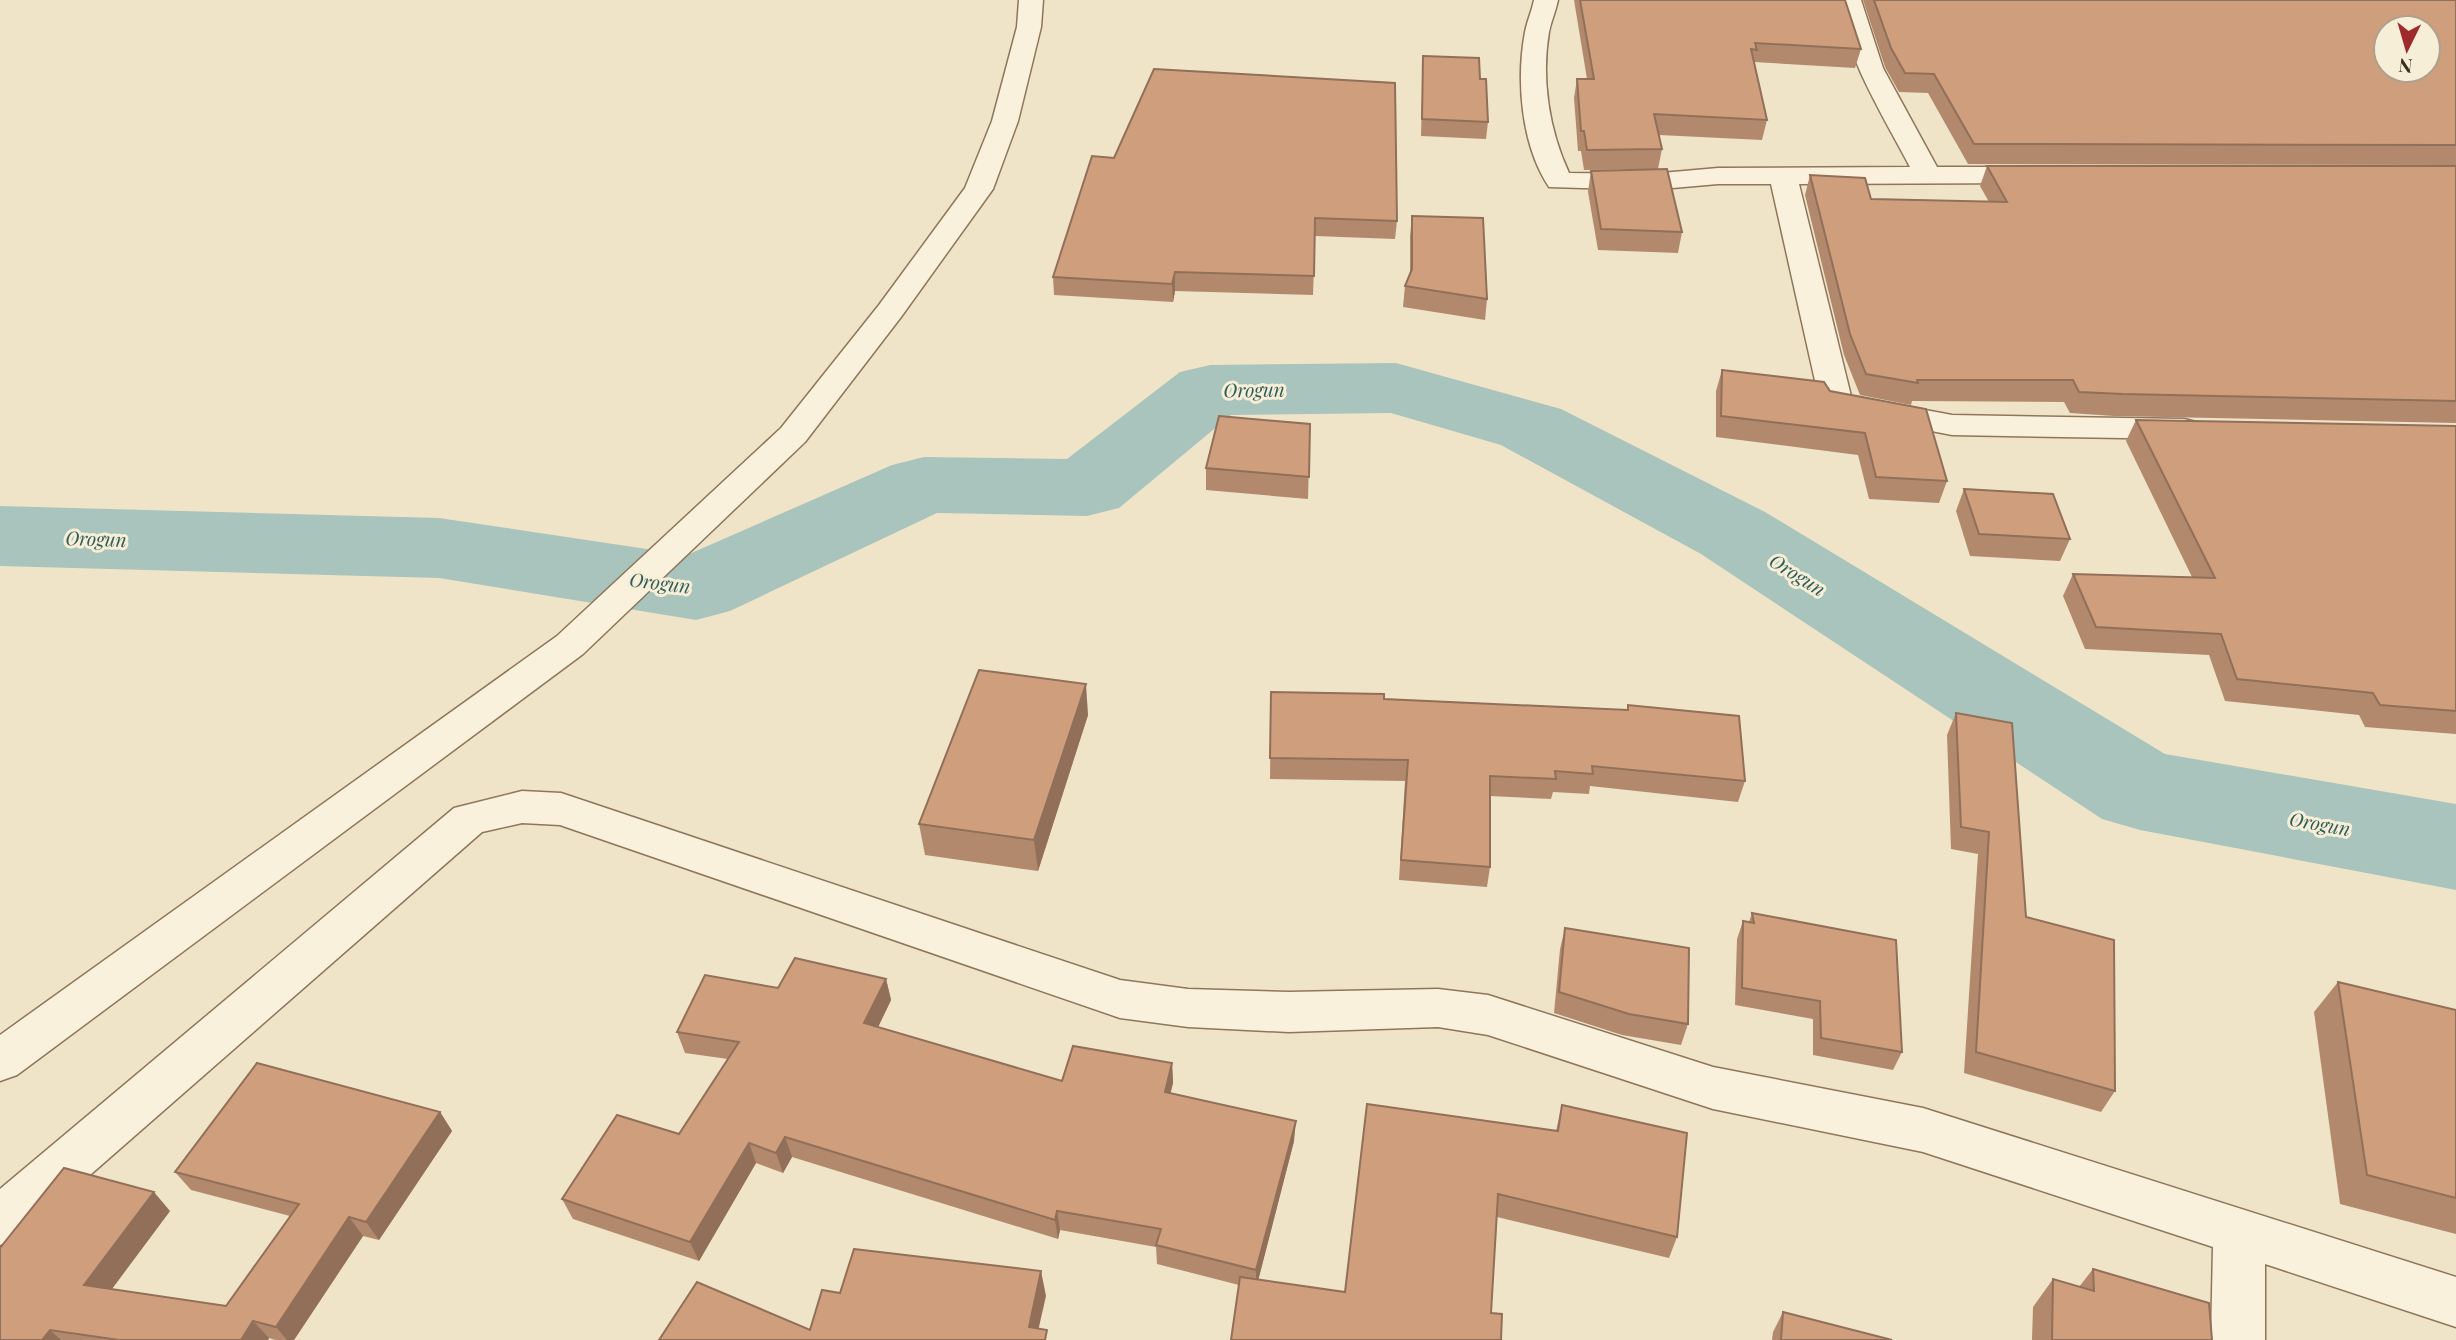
<svg xmlns="http://www.w3.org/2000/svg" width="2456" height="1340" font-family="'Playfair Display',serif">
<rect width="100%" height="100%" fill="#f0e4c8"/>
<g fill="none" stroke-linecap="round" stroke-linejoin="round">
<!-- river -->
<path fill="#a9c4bc" fill-rule="evenodd" d="M1396 363 1561 409 1765 512 2165 754 2456 804V890L2140 830 2102 819 1701 554 1501 445 1391 413 1231 415 1119 508 1087 516 937 513 730 611 696 620 439 578 0 566V506L439 518 687 555 892 465 924 457 1067 459 1180 372 1210 365Z"/>
<defs>
<g id="minor">
<path d="M1019 0H1043L1041 27 1018 121 993 189 901 317 805 442 583 654 17 1075 0 1081V1035L557 636 781 428 879 305 965 188 992 121 1017 27Z"/>
<path d="M1534 0H1558C1556 11 1551 21 1549 32 1541 79 1549 130 1569 173L1650 174 1718 168 1910 167C1881 112 1849 62 1837 0H1861L1883 68 1937 167H2034L2044 169 2048 175 2044 181 2034 183 1799 184 1851 396 1952 415 2184 419 2196 422 2201 429 2196 436 2184 439 1952 435 1824 410 1820 403 1771 184H1718L1650 190 1549 187C1521 145 1516 80 1525 32 1527 21 1532 11 1534 0Z"/>
<path d="M522 791 561 793 1120 980 1188 989 1289 992 1438 989 1488 995 1713 1067 1923 1108 2456 1277V1327L2265 1264V1340H2211L2213 1247 1923 1152 1713 1109 1488 1035 1438 1027 1289 1032 1188 1027 1120 1018 560 825 522 823 482 832 18 1238 0 1245V1189L454 808Z"/>
</g>
</defs>
<!-- minor casing -->
<use href="#minor" stroke="#8d765c" stroke-width="3"/>
<!-- minor -->
<use href="#minor" fill="#faf1dc" fill-rule="evenodd"/>
</g>
<!-- wall -->
<g fill="#b2896c">
<path d="M1574 0H1845L1861 49 1855 68 1754 62 1767 120 1762 140 1659 135 1662 149 1658 169 1584 170 1581 151H1578L1574 98 1577 79H1587Z"/>
<path d="M1863 0H2456V165L1968 164 1928 93 1899 92 1885 67Z"/>
<path d="M1423 56 1480 79 1488 122 1486 139 1421 136Z"/>
<path d="M1092 156 1397 221 1395 239 1315 236 1313 295 1175 291 1173 302 1054 295 1053 277Z"/>
<path d="M1987 166H2456V423L2114 416 2070 413 2064 402 1912 401 1911 405 1860 395 1844 355 1805 195 1810 175 1871 199 1989 202 1980 186Z"/>
<path d="M1591 171 1682 232 1678 253 1598 250 1588 192Z"/>
<path d="M1412 216 1487 299 1485 320 1403 307 1405 286 1410 274V236Z"/>
<path d="M1722 370 1830 391 1947 481 1939 503 1869 499 1858 455 1716 437V391Z"/>
<path d="M2136 420 2456 426V734L2365 727 2359 715 2225 701 2209 655 2085 649 2063 596 2073 574 2192 577 2126 441Z"/>
<path d="M1310 424 1308 499 1206 490V468Z"/>
<path d="M1964 489 2070 539 2060 561 1970 556 1956 511Z"/>
<path d="M1271 692 1384 699 1627 710 1628 705 1745 781 1738 802 1590 786 1589 794 1553 792 1551 799 1490 796V867L1487 887 1399 880 1405 781 1270 779Z"/>
<path d="M1956 713 2026 917 2115 1091 2101 1112 1964 1073 1978 854 1951 849 1947 735Z"/>
<path d="M1088 715 1038 871 925 855 919 824Z"/>
<path d="M1752 913 1902 1052 1893 1070 1813 1055V1019L1735 1005 1737 939 1743 921 1749 922Z"/>
<path d="M1565 928 1688 1024 1681 1045 1622 1035 1554 1013 1560 949Z"/>
<path d="M886 979 891 1000 878 1027 1062 1081 1172 1063 1173 1083 1170 1093 1294 1141 1258 1280 1345 1292 1556 1131 1562 1105 1677 1237 1669 1258 1497 1217 1491 1313 1239 1285 1157 1264 1156 1247 1060 1230 1058 1239 792 1157 783 1173 756 1163 699 1261 573 1219 562 1199 679 1134 728 1059 685 1053 677 1032 778 988Z"/>
<path d="M2338 982 2456 1010V1234L2340 1204 2314 1012Z"/>
<path d="M440 1112 452 1131 379 1240 363 1236 294 1340H275L269 1338 268 1340H0L170 1211 112 1289 226 1306 290 1216 191 1190 175 1172Z"/>
<path d="M2093 1269 2212 1340H2032L2033 1307 2053 1279 2079 1287Z"/>
<path d="M1783 1312 1892 1340H1772L1773 1332Z"/>
</g>
<!-- shaded-wall -->
<g fill="#916f58">
<path d="M1175 272V291L1173 302 1172 284Z"/>
<path d="M1086 684 1088 715 1038 871 1034 840Z"/>
<path d="M886 979 891 1000 870 1044 864 1023Z"/>
<path d="M1172 1063 1173 1083 1166 1112 1165 1092Z"/>
<path d="M440 1112 452 1131 379 1240 366 1222Z"/>
<path d="M1296 1121 1294 1141 1256 1289V1270Z"/>
<path d="M785 1137 792 1157 783 1173 776 1153Z"/>
<path d="M749 1143 756 1163 699 1261 690 1242Z"/>
<path d="M154 1192 170 1211 102 1302 84 1285Z"/>
<path d="M1057 1211 1060 1230 1058 1239 1055 1220Z"/>
<path d="M349 1217 363 1236 294 1340H287L276 1327Z"/>
<path d="M1041 1271 1046 1296 1036 1340 1029 1327Z"/>
<path d="M253 1321 269 1338 268 1340H241Z"/>
<path d="M50 1330 61 1340H42Z"/>
</g>
<!-- building -->
<g fill="#cf9f7d" stroke="#916f58" stroke-width="2" fill-rule="evenodd">
<path d="M1580 0H1845L1861 49 1755 43 1757 50 1751 49 1767 120 1654 114 1662 149 1587 150 1584 131H1581L1577 79H1594Z"/>
<path d="M1874 0H2456V145L1974 144 1934 74 1905 73 1891 48ZM2386 28H2428V70H2386Z"/>
<path d="M1423 56 1479 58 1480 79H1486L1488 122 1422 119Z"/>
<path d="M1154 69 1395 83 1397 221 1315 218 1314 276 1175 272 1172 284 1053 277 1092 156 1114 158Z"/>
<path d="M1987 166H2456V401L2123 394 2079 392 2073 380H1917L1918 383 1866 374 1850 334 1810 175 1865 178 1871 199 2007 202Z"/>
<path d="M1667 169 1682 232 1601 229 1591 171Z"/>
<path d="M1412 216 1483 218 1487 299 1405 286 1412 269Z"/>
<path d="M1722 370 1824 382 1830 391 1926 409 1947 481 1876 477 1865 433 1721 416Z"/>
<path d="M1219 416 1310 424 1309 477 1206 468Z"/>
<path d="M2136 420 2456 426V711L2380 705 2373 693 2237 679 2221 634 2096 627 2073 574 2215 578Z"/>
<path d="M1964 489 2053 494 2070 539 1979 534Z"/>
<path d="M979 670 1086 684 1034 840 919 824Z"/>
<path d="M1271 692 1384 694V699L1628 710V705L1739 716 1745 781 1592 766 1593 774 1555 771 1556 779 1490 776V867L1401 860 1408 760 1270 758Z"/>
<path d="M1956 713 2012 723 2026 917 2114 940 2115 1091 1976 1052 1989 832 1961 827Z"/>
<path d="M1752 913 1896 940 1902 1052 1821 1038 1820 1001 1742 988 1743 921 1754 923Z"/>
<path d="M1565 928 1689 948 1688 1024 1629 1014 1559 992Z"/>
<path d="M795 958 886 979 864 1023 1062 1081 1073 1046 1172 1063 1165 1092 1296 1121 1256 1270 1156 1245 1161 1229 1057 1211 1055 1220 785 1137 776 1153 749 1143 690 1242 562 1199 617 1115 679 1134 739 1042 677 1032 705 975 778 988Z"/>
<path d="M2338 982 2456 1010V1198L2367 1175Z"/>
<path d="M257 1063 440 1112 366 1222 349 1217 276 1327 253 1321 241 1340H119L50 1330 42 1340H0V1248L64 1168 154 1192 84 1285 226 1306 299 1204 175 1172Z"/>
<path d="M1367 1104 1558 1131 1562 1105 1687 1133 1677 1237 1498 1194 1491 1313 1502 1314 1501 1340H1231L1240 1277 1345 1292Z"/>
<path d="M854 1249 1041 1271 1029 1327 1047 1330 1045 1340H659L697 1282 810 1330 822 1290 840 1293Z"/>
<path d="M2093 1269 2209 1303 2212 1340H2052L2053 1279 2094 1291Z"/>
<path d="M1783 1312 1892 1340H1781Z"/>
</g>
<g text-anchor="middle" dominant-baseline="central" stroke-width="6" stroke-linejoin="round" paint-order="stroke">
<!-- water labels -->
<g font-size="19" font-style="italic" fill="#2f5d5a" stroke="#f7eed8">
<text transform="translate(1254 389) rotate(-1)">Orogun</text>
<text transform="translate(96 538) rotate(2)">Orogun</text>
<text transform="translate(1798 574) rotate(32)">Orogun</text>
<text transform="translate(660 582) rotate(7)">Orogun</text>
<text transform="translate(2320 823) rotate(10)">Orogun</text>
</g>
</g>
<!-- north arrow -->
<g transform="translate(2407 49) rotate(185)"><circle r="33" fill="#f7eed8" stroke="#ada18e" stroke-width="2"/>
<path d="M0-5L12 26L0 18L-12 26Z" fill="#9e2a2b"/>
<text y="-10" font-size="19" font-weight="bold" text-anchor="middle" fill="#3d2e20">N</text>
</g>
</svg>
